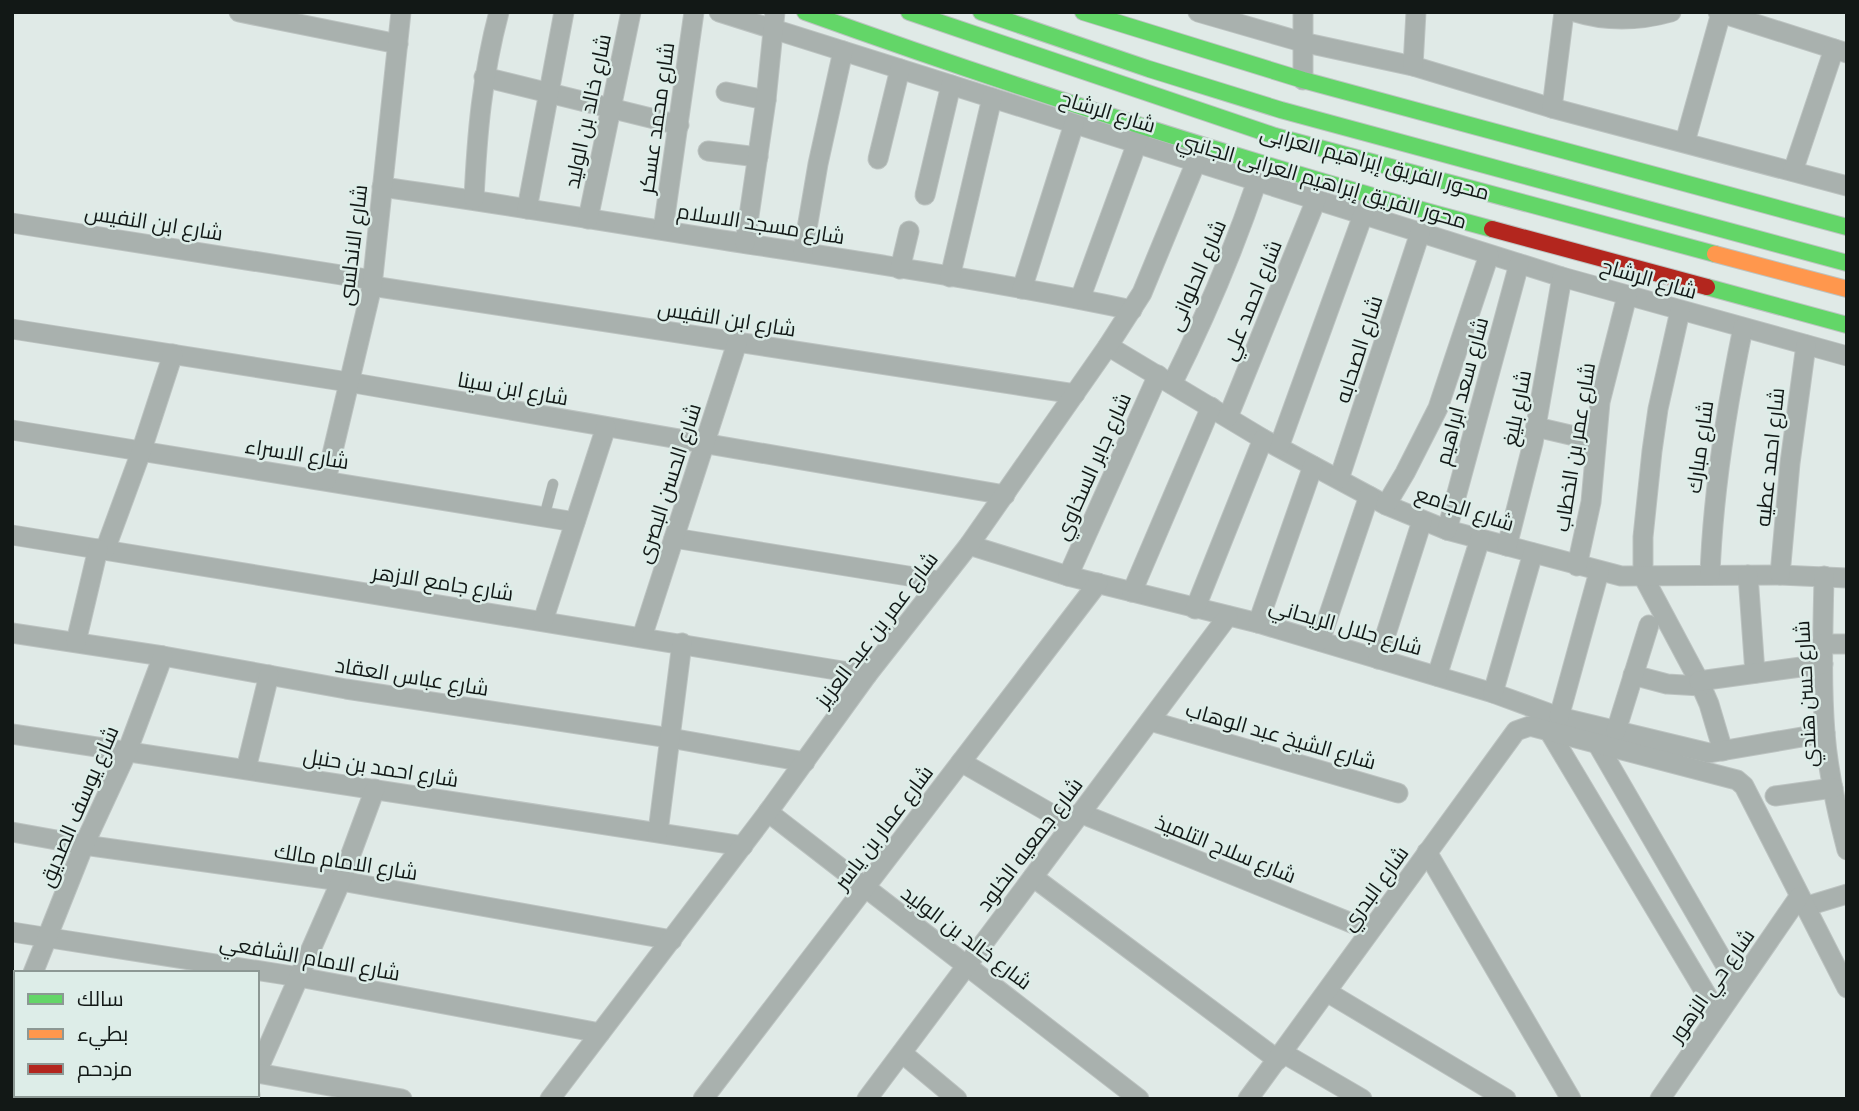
<svg xmlns="http://www.w3.org/2000/svg" width="1859" height="1111" font-family="Ubuntu,Cairo,sans-serif">
<rect width="100%" height="100%" fill="#e0eae7"/>
<g fill="none" stroke-linecap="round" stroke-linejoin="round">
<defs>
<path id="lane" d="M544 517 553 484"/>
<g id="street">
<path d="M239 12 398 44"/>
<path d="M719 12 1562 277 1847 356"/>
<path d="M1198 12 1302 42 1413 66 1552 108 1847 186"/>
<path d="M1303 12V80"/>
<path d="M1575 12C1607 22 1639 21 1671 12"/>
<path d="M1718 12 1847 53"/>
<path d="M1413 66 1416 12"/>
<path d="M484 77 679 125"/>
<path d="M726 92 766 100"/>
<path d="M1552 108 1564 12"/>
<path d="M1685 142 1721 13"/>
<path d="M708 151 758 157"/>
<path d="M878 159 900 69"/>
<path d="M1793 171 1834 49"/>
<path d="M382 187C498 203 613 223 729 241 863 262 999 282 1132 310"/>
<path d="M925 195 951 85"/>
<path d="M474 199C477 134 482 76 499 12"/>
<path d="M527 209 564 12"/>
<path d="M588 219 631 12"/>
<path d="M12 223 373 280"/>
<path d="M663 230 694 12"/>
<path d="M745 243 766 100 775 12"/>
<path d="M803 252 818 164 843 51"/>
<path d="M900 269 909 231"/>
<path d="M950 277 992 98"/>
<path d="M372 286 1075 394"/>
<path d="M1022 289 1074 124"/>
<path d="M1080 299 1141 132"/>
<path d="M1680 311 1658 409 1652 451 1643 537V576L1699 681 1709 704 1723 751"/>
<path d="M12 329 348 382 1005 495"/>
<path d="M1108 346 1263 439 1386 505 1447 530 1621 576 1780 575 1847 578"/>
<path d="M1172 384C1205 318 1233 252 1257 181"/>
<path d="M1228 417 1316 200"/>
<path d="M1536 427 1596 441"/>
<path d="M12 430 575 522"/>
<path d="M1279 447 1367 204"/>
<path d="M1339 479 1420 233"/>
<path d="M326 480 372 286 401 12"/>
<path d="M1386 505 1405 473 1438 408 1489 255"/>
<path d="M1447 530 1519 264"/>
<path d="M12 535 867 675"/>
<path d="M674 538 939 581"/>
<path d="M969 545 1068 576 1258 623 1493 693 1559 717 1709 753 1825 733"/>
<path d="M1507 546 1533 443 1562 277"/>
<path d="M105 550 141 452 173 354"/>
<path d="M1577 566 1591 502 1600 402 1627 296"/>
<path d="M1710 575C1713 490 1726 410 1743 328"/>
<path d="M1748 575 1755 673"/>
<path d="M1780 575 1790 463 1806 345"/>
<path d="M1068 576 1158 375"/>
<path d="M1824 576C1823 628 1821 681 1825 733 1828 772 1837 812 1847 850"/>
<path d="M1132 592 1211 407"/>
<path d="M1195 609 1263 439"/>
<path d="M543 621 606 427"/>
<path d="M1258 623 1313 466"/>
<path d="M12 633 163 656 346 689 670 738 805 762"/>
<path d="M642 637 737 343"/>
<path d="M1320 641 1369 496"/>
<path d="M76 642 98 549"/>
<path d="M1822 644H1847"/>
<path d="M1378 659 1422 521"/>
<path d="M1633 675 1667 684 1701 686"/>
<path d="M1437 676 1480 539"/>
<path d="M1699 681 1823 664"/>
<path d="M1493 693 1533 553"/>
<path d="M1559 717 1599 572"/>
<path d="M1150 721 1398 793"/>
<path d="M1549 731 1718 1014"/>
<path d="M1616 731 1649 625"/>
<path d="M12 734 743 846"/>
<path d="M1598 745 1737 985"/>
<path d="M961 762 1071 825"/>
<path d="M246 769 269 675"/>
<path d="M1775 796 1833 788"/>
<path d="M768 812 1139 1099"/>
<path d="M1080 813 1354 924"/>
<path d="M12 832 84 845 341 881 672 940"/>
<path d="M658 832 682 643"/>
<path d="M1427 852 1571 1099"/>
<path d="M1033 877 1278 1060"/>
<path d="M1804 907 1847 894"/>
<path d="M12 932 299 977 600 1033"/>
<path d="M33 973 84 845 127 752 163 656"/>
<path d="M1327 992 1506 1099"/>
<path d="M12 1023 16 1015"/>
<path d="M902 1053 957 1099"/>
<path d="M1283 1053 1362 1099"/>
<path d="M257 1072 341 881 375 789"/>
<path d="M257 1073 402 1099"/>
<path d="M249 1099 250 1095"/>
<path d="M550 1099 768 812 867 675 969 545 1108 346 1142 293 1196 162"/>
<path d="M703 1099 1098 583"/>
<path d="M867 1099 1228 616"/>
<path d="M1248 1099 1516 731 1530 726 1737 780 1744 786 1847 988"/>
<path d="M1660 1099 1799 897"/>
</g>
<g id="fast">
<path d="M805 12C1031 93 1260 167 1492 229"/>
<path d="M909 12 1275 136 1715 254"/>
<path d="M981 12 1149 69 1281 110 1847 263"/>
<path d="M1083 12 1303 80 1847 227"/>
<path d="M1707 287 1847 325"/>
</g>
<path id="slow" d="M1715 254 1847 289"/>
<path id="jam" d="M1492 229 1707 287"/>
</defs>
<!-- lane casing -->
<use href="#lane" stroke="#bcc3c1" stroke-width="11"/>
<!-- street casing -->
<use href="#street" stroke="#bcc3c1" stroke-width="21"/>
<!-- fast casing -->
<use href="#fast" stroke="#bcc3c1" stroke-width="18"/>
<!-- slow casing -->
<use href="#slow" stroke="#bcc3c1" stroke-width="18"/>
<!-- jam casing -->
<use href="#jam" stroke="#bcc3c1" stroke-width="18"/>
<!-- lane -->
<use href="#lane" stroke="#a9b1ae" stroke-width="10"/>
<!-- street -->
<use href="#street" stroke="#a9b1ae" stroke-width="19"/>
<!-- fast -->
<use href="#fast" stroke="#63d668" stroke-width="16"/>
<!-- slow -->
<use href="#slow" stroke="#ff974d" stroke-width="16"/>
<!-- jam -->
<use href="#jam" stroke="#b3261e" stroke-width="16"/>
</g>
<g text-anchor="middle" dominant-baseline="central" stroke-width="5" stroke-linejoin="round" paint-order="stroke">
<!-- street labels -->
<g font-size="21" fill="#121816" stroke="#ddede8">
<text transform="translate(587 111) rotate(-78)">شارع خالد بن الوليد</text>
<text transform="translate(1108 111) rotate(17)">شارع الرشاح</text>
<text transform="translate(656 118) rotate(-82)">شارع محمد عسكر</text>
<text transform="translate(1375 162) rotate(15)">محور الفريق إبراهيم العرابى</text>
<text transform="translate(1322 180) rotate(16)">محور الفريق إبراهيم العرابى الجانبي</text>
<text transform="translate(154 222) rotate(9)">شارع ابن النفيس</text>
<text transform="translate(761 223) rotate(9)">شارع مسجد الاسلام</text>
<text transform="translate(352 245) rotate(-83)">شارع الاندلسى</text>
<text transform="translate(1196 275) rotate(-67)">شارع الحلوانى</text>
<text transform="translate(1649 278) rotate(16)">شارع الرشاح</text>
<text transform="translate(1251 300) rotate(-68)">شارع احمد علي</text>
<text transform="translate(727 318) rotate(9)">شارع ابن النفيس</text>
<text transform="translate(1358 349) rotate(-72)">شارع الصحابه</text>
<text transform="translate(513 388) rotate(10)">شارع ابن سينا</text>
<text transform="translate(1461 391) rotate(-75)">شارع سعد ابراهيم</text>
<text transform="translate(1516 408) rotate(-79)">شارع بليغ</text>
<text transform="translate(1574 447) rotate(-81)">شارع عمر بن الخطاب</text>
<text transform="translate(1699 447) rotate(-82)">شارع مبارك</text>
<text transform="translate(297 453) rotate(9)">شارع الاسراء</text>
<text transform="translate(1769 457) rotate(-84)">شارع احمد عطيه</text>
<text transform="translate(1092 466) rotate(-66)">شارع جابر السخاوي</text>
<text transform="translate(668 483) rotate(-72)">شارع الحسن البصرى</text>
<text transform="translate(1465 508) rotate(18)">شارع الجامع</text>
<text transform="translate(443 582) rotate(9)">شارع جامع الازهر</text>
<text transform="translate(1346 626) rotate(16)">شارع جلال الريحاني</text>
<text transform="translate(876 629) rotate(-53)">شارع عمر بن عبد العزيز</text>
<text transform="translate(412 676) rotate(9)">شارع عباس العقاد</text>
<text transform="translate(1805 694) rotate(-93)">شارع حسن هندي</text>
<text transform="translate(1281 735) rotate(16)">شارع الشيخ عبد الوهاب</text>
<text transform="translate(381 767) rotate(9)">شارع احمد بن حنبل</text>
<text transform="translate(78 806) rotate(-67)">شارع يوسف الصديق</text>
<text transform="translate(883 827) rotate(-53)">شارع عمار بن ياسر</text>
<text transform="translate(1029 844) rotate(-53)">شارع جمعيه الخلود</text>
<text transform="translate(1226 848) rotate(22)">شارع سلاح التلميذ</text>
<text transform="translate(346 861) rotate(9)">شارع الامام مالك</text>
<text transform="translate(1374 888) rotate(-54)">شارع البدري</text>
<text transform="translate(967 937) rotate(37)">شارع خالد بن الوليد</text>
<text transform="translate(310 957) rotate(10)">شارع الامام الشافعي</text>
<text transform="translate(1711 985) rotate(-55)">شارع حي الزهور</text>
</g>
</g>
<!-- border -->
<rect width="1859" height="1111" fill="none" stroke="#121816" stroke-width="28"/>
<!-- legend -->
<rect x="14" y="971" width="245" height="126" fill="#ddede8" stroke="#8c9894" stroke-width="2"/>
<rect x="28" y="994" width="35" height="10" fill="#63d668" stroke="#8c9894" stroke-width="2"/>
<text x="77" y="1006" font-size="21" fill="#121816">سالك</text>
<rect x="28" y="1029" width="35" height="10" fill="#ff974d" stroke="#8c9894" stroke-width="2"/>
<text x="77" y="1041" font-size="21" fill="#121816">بطيء</text>
<rect x="28" y="1064" width="35" height="10" fill="#b3261e" stroke="#8c9894" stroke-width="2"/>
<text x="77" y="1076" font-size="21" fill="#121816">مزدحم</text>
</svg>
